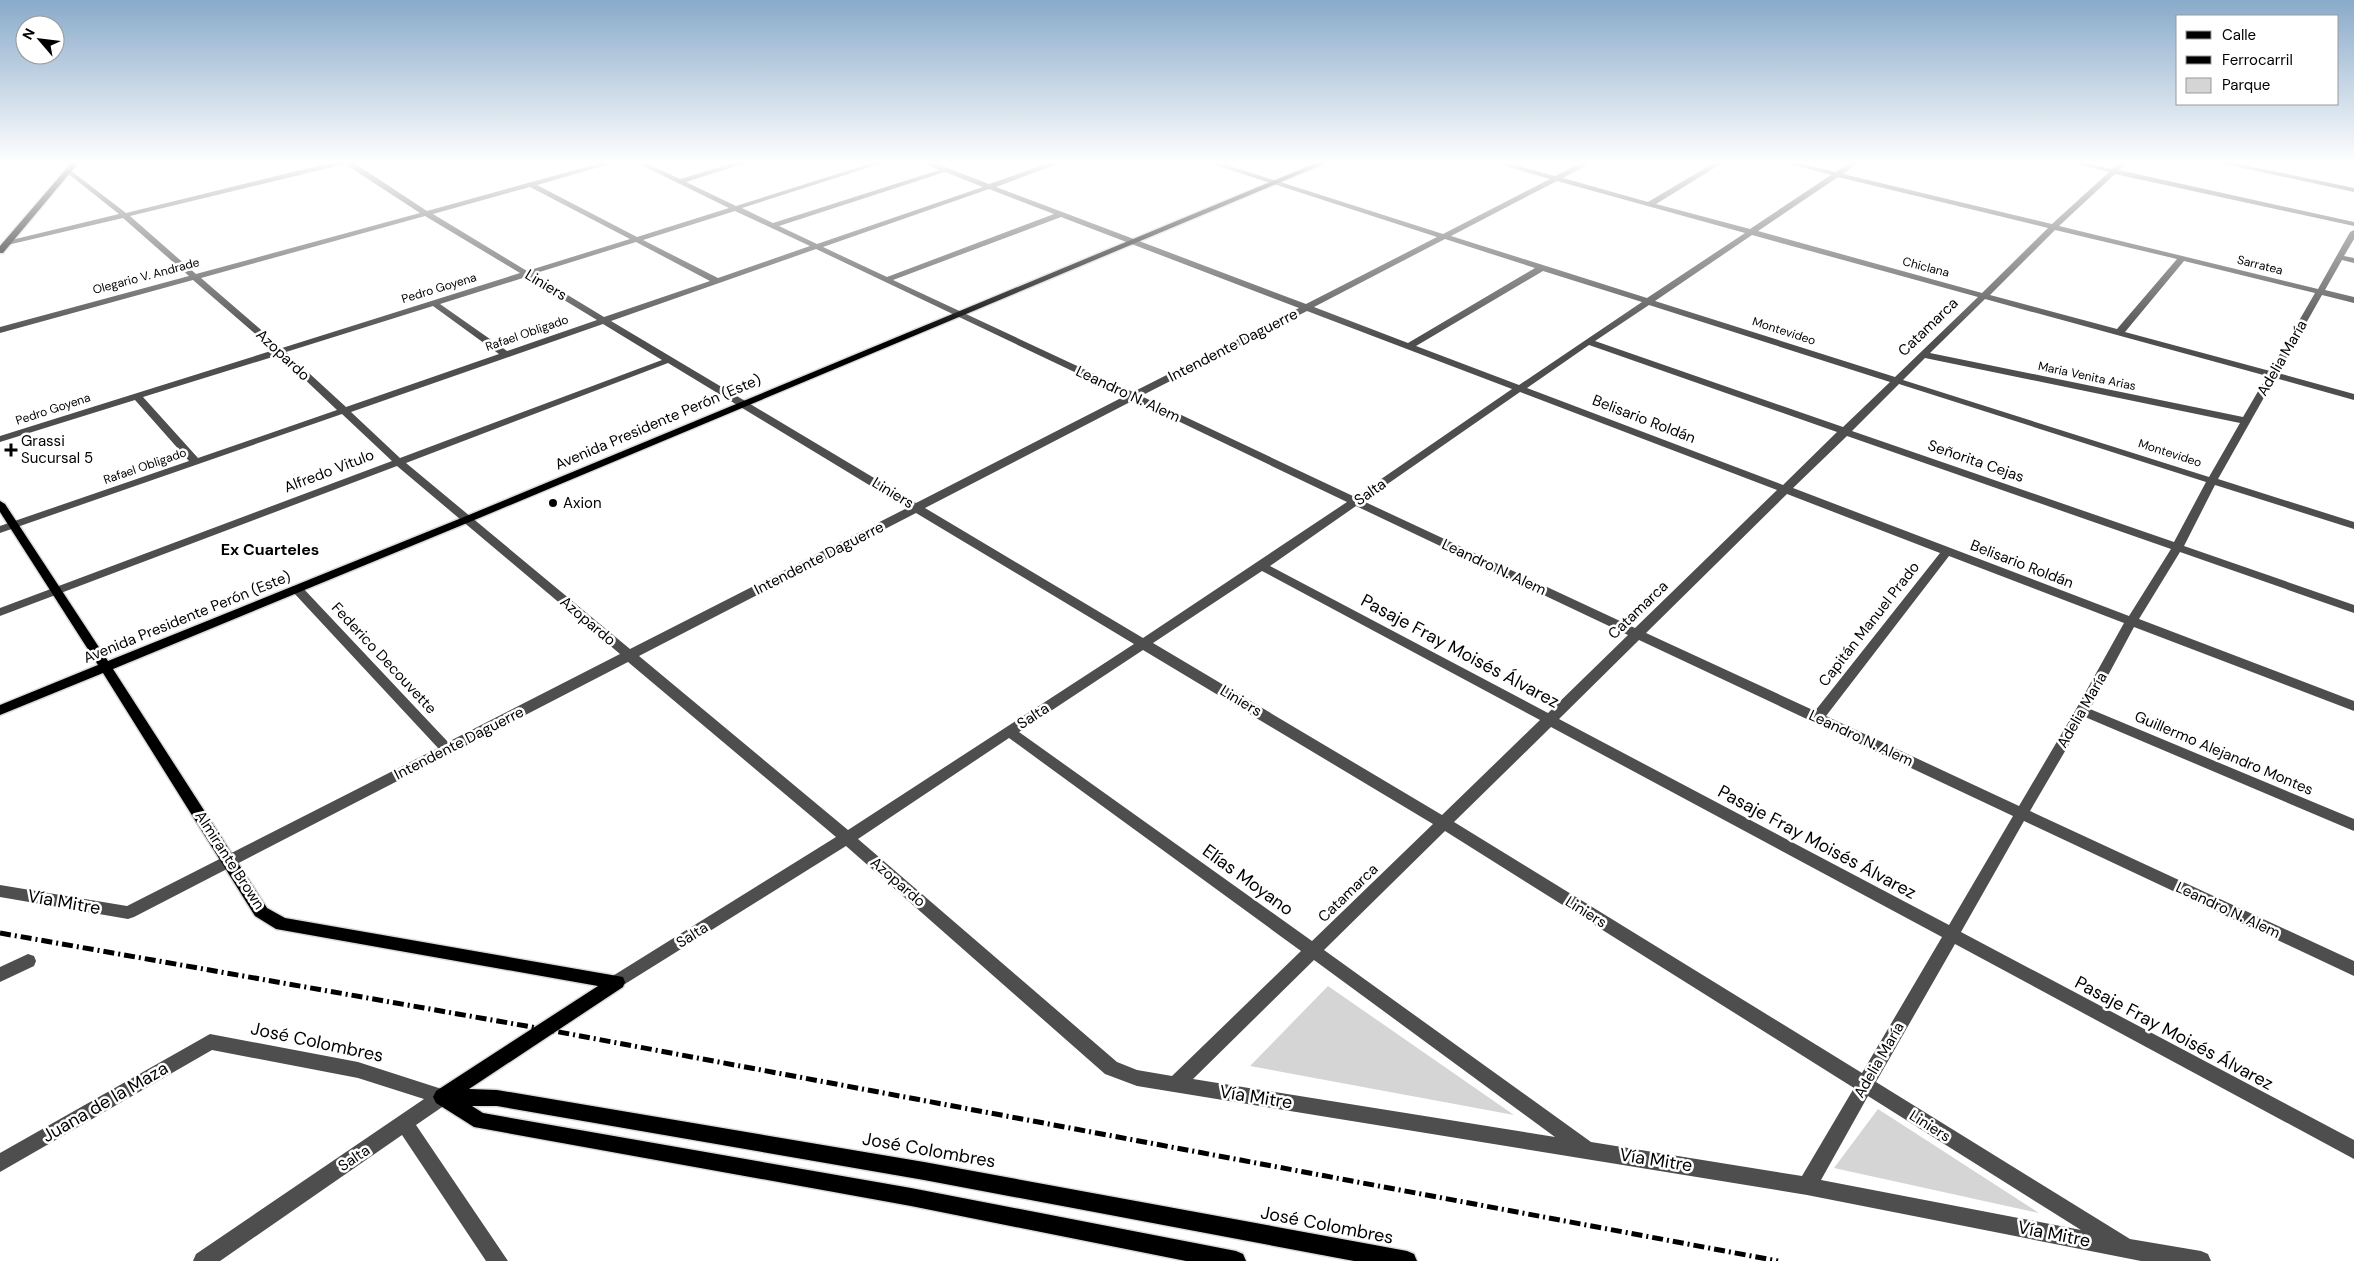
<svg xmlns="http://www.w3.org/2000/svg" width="2354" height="1261" font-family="'DM Sans',sans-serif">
<rect width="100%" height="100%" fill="#fff"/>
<!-- green -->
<g fill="#d5d5d5">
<path d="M1328 986 1514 1115 1250 1066Z"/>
<path d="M1878 1109 2039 1213 1834 1168Z"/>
</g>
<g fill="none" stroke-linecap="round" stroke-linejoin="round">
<defs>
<g id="major">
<path d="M73 161H80L3 253H0V246Z"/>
<path d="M1321 161H1331L472 521 113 669 267 908 285 918 623 977 625 982 623 987 469 1089 497 1090 924 1162 1407 1251 1414 1254 1417 1261H1354L924 1180 497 1106H472L483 1113 911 1188 1236 1251 1243 1254 1246 1261H1186L911 1206 474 1127 436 1103 433 1097 436 1091 598 986 276 929 255 916 103 673 0 715V705L98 665 0 512V501L5 504 108 661 464 517Z"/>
</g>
</defs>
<!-- major casing -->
<use href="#major" stroke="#dbdbdb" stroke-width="3"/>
<!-- minor -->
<g fill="#4e4e4e" fill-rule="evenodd">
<path d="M338 161H351L427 211 608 161H620L537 185 637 237 729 208 633 161H642L680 179 740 161H752L686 182 736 206 878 161H889L742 208 773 223 939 170 919 161H929L989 184 1055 161H1066L996 187 1306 304 1437 237 1203 161H1214L1443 234 1550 179 1488 161H1500L1555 176 1585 161H1594L1563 178 1648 202 1717 161H1726L1656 204 1750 229 1831 175 1778 161H1791L1836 172 1852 161H1860L1843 174 2052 224 2109 172 2063 161H2077L2112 169 2121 161H2128L2119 170 2354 222V226L2115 174 2059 226 2318 289 2350 232 2354 230V239L2344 256 2354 258V263L2342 260 2325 290 2354 297V303L2322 295 2278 373 2354 394V400L2275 378 2218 479 2354 522V529L2215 485 2184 546 2354 605V613L2180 552 2139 619 2354 701V711L2134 627 2090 709 2354 819V831L2085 717 2030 811 2354 961V976L2024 821 1961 932 2354 1140V1159L1955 944 1876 1082 2130 1239 2201 1251 2208 1254 2211 1261H2141L1807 1195 1137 1086 1105 1074 846 846 617 989 611 987 609 982 611 977 836 837 628 662 134 917 128 919 0 897V885L127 906 438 748 293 592 291 589 293 586H301L448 742 620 654 397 466 0 616V608L392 461 342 414 0 533V526L189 461 135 400 0 442V436L274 350 193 280 0 333V327L189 276 123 218 3 246V242L119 214 66 172V170H70L126 213ZM345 164 420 213 196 274 130 216ZM945 172 983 187 817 244 779 226ZM1838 177 2048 228 1982 293 1758 231ZM1557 181 1745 233 1647 298 1451 236ZM530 187 630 239 527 271 433 214ZM989 189 1054 214 887 277 823 247ZM735 211 810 246 718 278 643 240ZM425 216 520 273 282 348 201 278ZM1061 217 1299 308 1133 392 893 280ZM2055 230 2177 259 2117 329 1990 295ZM1752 235 1978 297 1895 377 1655 301ZM1445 239 1535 268 1408 343 1314 307ZM636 242 710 281 604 317 533 274ZM816 249 1125 396 916 503 611 321ZM2184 261 2315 293 2270 371 2125 332ZM1543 271 1642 302 1519 385 1416 346ZM526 277 597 320 507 351 440 304ZM1985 299 2267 376 2243 417 1930 353ZM1649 305 1890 382 1843 427 1595 341ZM433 306 499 354 346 407 286 352ZM1307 311 1512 389 1355 497 1141 396ZM603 324 662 360 400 458 351 412ZM1589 345 1837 432 1783 485 1527 388ZM279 355 337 410 198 458 143 397ZM1925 358 2240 423 2209 477 1903 380ZM668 363 907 508 630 649 406 463ZM1899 384 2206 482 2174 542 1852 431ZM1520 392 1777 490 1635 628 1363 501ZM1134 400 1347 502 1143 638 925 508ZM1847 436 2171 549 2129 616 1793 488ZM1787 494 1940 553 1815 711 1646 633ZM1356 506 1628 635 1548 713 1270 566ZM916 513 1134 644 848 830 639 656ZM1949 556 2124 623 2075 711 2019 806 1826 716ZM1262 571 1540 720 1442 815 1153 643ZM1639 640 2013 816 1949 925 1559 719ZM1143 650 1433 824 1312 941 1019 732ZM1551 727 1942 937 1862 1073 1454 822ZM1009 738 1301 951 1172 1076 1137 1070 1117 1062 858 839ZM1445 831 1854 1088 1802 1176 1591 1142 1324 950ZM1314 960 1555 1137 1193 1079ZM1868 1096 2081 1230 1821 1180Z"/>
<path d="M2210 161H2225L2354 188V192Z"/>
<path d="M2350 161H2354V164Z"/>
<path d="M28 954 34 956 36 961 34 966 0 982V967Z"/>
<path d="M210 1034 358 1062 448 1091 451 1097 448 1103 416 1125 508 1261H486L402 1135 220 1261H193L196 1254 424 1099 358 1078 212 1050 0 1172V1153Z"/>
</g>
<!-- major -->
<use href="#major" fill="#000" fill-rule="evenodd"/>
<!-- rail -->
<path stroke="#000" stroke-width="5" stroke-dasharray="11 4 2 4" stroke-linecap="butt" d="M0 933 543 1029 1778 1261"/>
</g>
<!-- sky -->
<linearGradient id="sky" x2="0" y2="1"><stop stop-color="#89aaca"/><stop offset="0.48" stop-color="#fff"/><stop offset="1" stop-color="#fff" stop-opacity="0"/></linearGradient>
<rect width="2354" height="338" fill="url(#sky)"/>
<!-- markers -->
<g fill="#000" stroke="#fff" stroke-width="2">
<path d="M8.5 442.5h5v5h5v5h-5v5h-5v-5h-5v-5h5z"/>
<circle cx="553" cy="503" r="5"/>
</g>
<g text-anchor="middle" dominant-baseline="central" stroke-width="5" stroke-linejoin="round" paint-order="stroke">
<!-- far-street labels -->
<g font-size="12" fill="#000" stroke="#fff">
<text transform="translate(2260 265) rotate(14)">Sarratea</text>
<text transform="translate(1926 267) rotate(15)">Chiclana</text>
<text transform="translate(146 276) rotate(-15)">Olegario V. Andrade</text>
<text transform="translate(439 288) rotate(-17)">Pedro Goyena</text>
<text transform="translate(1784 331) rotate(18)">Montevideo</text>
<text transform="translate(527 333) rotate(-19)">Rafael Obligado</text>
<text transform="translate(2087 376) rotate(12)">Maria Venita Arias</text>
<text transform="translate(53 409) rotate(-18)">Pedro Goyena</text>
<text transform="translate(2170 453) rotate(18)">Montevideo</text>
<text transform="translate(145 466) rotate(-19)">Rafael Obligado</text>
</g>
<!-- street labels -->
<g font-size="15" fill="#000" stroke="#fff">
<text transform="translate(546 285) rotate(31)">Liniers</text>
<text transform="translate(1928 327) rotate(-44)">Catamarca</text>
<text transform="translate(1233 345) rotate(-27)">Intendente Daguerre</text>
<text transform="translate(283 355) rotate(43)">Azopardo</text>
<text transform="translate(2282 358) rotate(-60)">Adelia María</text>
<text transform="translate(1128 394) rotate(25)">Leandro N. Alem</text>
<text transform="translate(1644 419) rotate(21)">Belisario Roldán</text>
<text transform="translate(658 422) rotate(-23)">Avenida Presidente Perón (Este)</text>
<text transform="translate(1976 461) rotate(19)">Señorita Cejas</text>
<text transform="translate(329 471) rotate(-21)">Alfredo Vitulo</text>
<text transform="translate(1370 492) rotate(-35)">Salta</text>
<text transform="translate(893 493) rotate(31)">Liniers</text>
<text transform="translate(819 558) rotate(-27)">Intendente Daguerre</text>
<text transform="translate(2022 564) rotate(21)">Belisario Roldán</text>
<text transform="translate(1494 567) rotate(25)">Leandro N. Alem</text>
<text transform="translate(1638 610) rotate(-44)">Catamarca</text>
<text transform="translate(187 617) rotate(-22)">Avenida Presidente Perón (Este)</text>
<text transform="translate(588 621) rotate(40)">Azopardo</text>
<text transform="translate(1869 624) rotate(-52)">Capitán Manuel Prado</text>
<text transform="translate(384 658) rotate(47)">Federico Decouvette</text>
<text transform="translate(1241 701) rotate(31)">Liniers</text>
<text transform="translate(2082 710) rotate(-60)">Adelia María</text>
<text transform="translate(1033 716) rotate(-33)">Salta</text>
<text transform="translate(1861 738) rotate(25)">Leandro N. Alem</text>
<text transform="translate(459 743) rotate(-27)">Intendente Daguerre</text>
<text transform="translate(2224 753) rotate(23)">Guillermo Alejandro Montes</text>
<text transform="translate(230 860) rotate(57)">Almirante Brown</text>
<text transform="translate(898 882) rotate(41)">Azopardo</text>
<text transform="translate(1348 893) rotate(-44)">Catamarca</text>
<text transform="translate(2228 910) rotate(25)">Leandro N. Alem</text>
<text transform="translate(1586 912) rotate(32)">Liniers</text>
<text transform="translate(692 935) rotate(-32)">Salta</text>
<text transform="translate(1879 1060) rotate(-60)">Adelia María</text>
<text transform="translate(1930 1126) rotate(32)">Liniers</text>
<text transform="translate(354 1158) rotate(-34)">Salta</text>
</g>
<!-- poi labels -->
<g font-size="15" fill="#000" stroke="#fff" text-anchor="start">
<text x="21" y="441">Grassi<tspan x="21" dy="17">Sucursal 5</tspan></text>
<text x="563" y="503">Axion</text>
</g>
<!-- neighbourhood labels -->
<g font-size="16" font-weight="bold" fill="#000" stroke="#fff">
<text x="270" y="549">Ex Cuarteles</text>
</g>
<!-- near-street labels -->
<g font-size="18" fill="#000" stroke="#fff">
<text transform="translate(1460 651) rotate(28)">Pasaje Fray Moisés Álvarez</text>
<text transform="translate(1817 842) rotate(28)">Pasaje Fray Moisés Álvarez</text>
<text transform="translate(1248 880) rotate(36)">Elías Moyano</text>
<text transform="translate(64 902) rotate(10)">Vía Mitre</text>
<text transform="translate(2174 1033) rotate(28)">Pasaje Fray Moisés Álvarez</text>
<text transform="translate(317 1042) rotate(12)">José Colombres</text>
<text transform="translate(1256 1097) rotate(9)">Vía Mitre</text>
<text transform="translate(105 1102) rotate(-30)">Juana de la Maza</text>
<text transform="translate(929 1150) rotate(10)">José Colombres</text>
<text transform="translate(1656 1160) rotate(9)">Vía Mitre</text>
<text transform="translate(1327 1225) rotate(11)">José Colombres</text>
<text transform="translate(2054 1234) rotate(11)">Vía Mitre</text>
</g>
</g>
<!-- legend -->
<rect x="2176" y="15" width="162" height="90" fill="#ffffff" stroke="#999999"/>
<rect x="2186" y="31" width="25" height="8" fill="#000000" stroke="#999999"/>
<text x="2222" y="40" font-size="15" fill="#000000">Calle</text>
<rect x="2186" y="56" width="25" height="8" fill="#000000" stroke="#999999"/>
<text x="2222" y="65" font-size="15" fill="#000000">Ferrocarril</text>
<rect x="2186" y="78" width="25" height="15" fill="#d5d5d5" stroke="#999999"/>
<text x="2222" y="90" font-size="15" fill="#000000">Parque</text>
<!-- north arrow -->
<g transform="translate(40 40) rotate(298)"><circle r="24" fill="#ffffff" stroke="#999999"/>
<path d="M0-4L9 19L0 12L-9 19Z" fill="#000000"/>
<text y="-8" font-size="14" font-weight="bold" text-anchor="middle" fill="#000000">N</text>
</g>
</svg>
